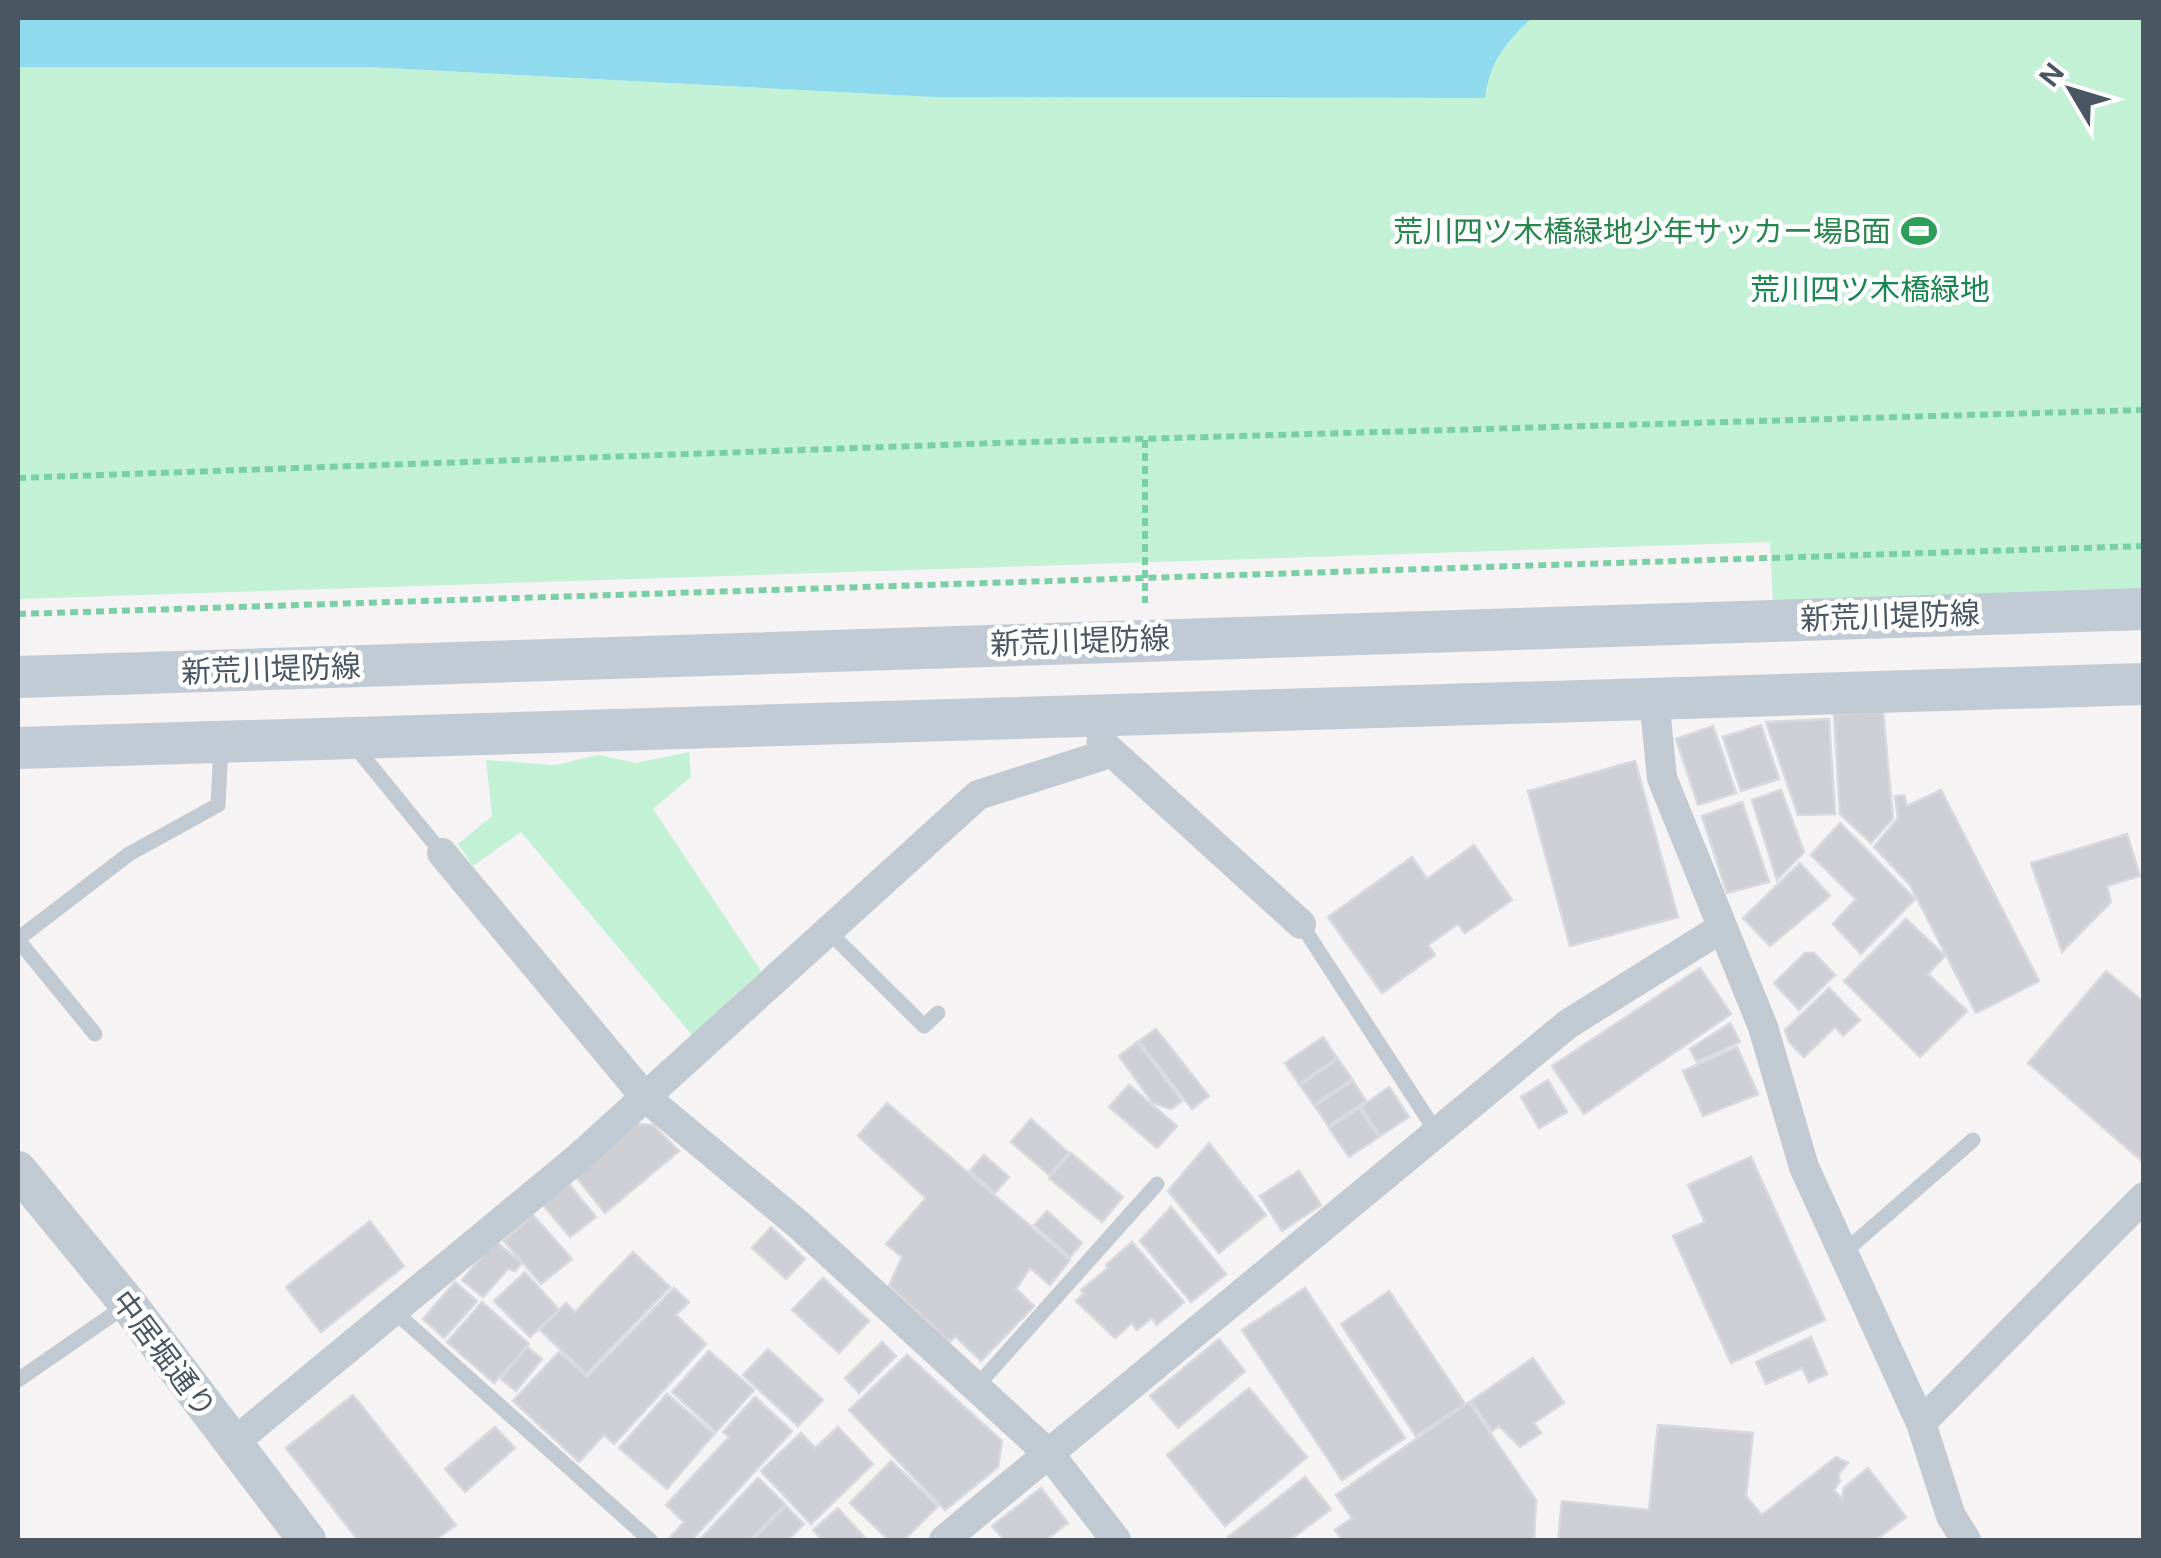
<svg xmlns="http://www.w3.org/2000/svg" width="2161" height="1558" font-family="'DM Sans','Noto Sans JP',sans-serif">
<rect width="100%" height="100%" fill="#f5f3f3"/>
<!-- green -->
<g fill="#c3f1d5">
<path d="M1532 18H2143V592L1773 604 1770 542 18 599V67H369L933 97 1484 98C1492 62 1505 43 1532 18Z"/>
<path d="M689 752 691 777 653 809 761 971 692 1035 521 832 473 866 458 844 492 816 486 760 555 765 598 755 636 763Z"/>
</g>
<!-- water -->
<path fill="#90daee" d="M18 18H1532C1506 42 1490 62 1485 98L933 97 369 67H18Z"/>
<!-- building -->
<g fill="#cdcfd5" stroke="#d7d9de" stroke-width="2.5">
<path d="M1883 712 1893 818 1871 843 1840 814 1834 714Z"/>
<path d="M1829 719 1835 814 1798 815 1766 722Z"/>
<path d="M1761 725 1779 779 1741 791 1723 737Z"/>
<path d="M1713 726 1736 793 1698 805 1676 739Z"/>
<path d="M1635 761 1678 917 1570 946 1528 791Z"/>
<path d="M1781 790 1804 852 1777 880 1752 800Z"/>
<path d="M1941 790 2039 981 1976 1013 1910 885 1874 847 1898 818 1895 796 1904 795 1907 806Z"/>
<path d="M1742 802 1769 882 1727 893 1702 816Z"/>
<path d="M1840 823 1915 899 1861 954 1833 924 1856 899 1811 855Z"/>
<path d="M2127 834 2140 876 2107 886 2111 902 2062 952 2031 863Z"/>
<path d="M1474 845 1512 900 1465 933 1458 924 1428 945 1435 955 1382 993 1328 917 1412 857 1427 879Z"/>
<path d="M1800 863 1830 896 1770 946 1743 918Z"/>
<path d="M1906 919 1945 956 1928 974 1967 1011 1920 1057 1844 981Z"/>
<path d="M1805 953H1814L1835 975 1799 1010 1774 983Z"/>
<path d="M1700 968 1731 1014 1584 1114 1552 1066Z"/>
<path d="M2106 971 2144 1002 2143 1162 2028 1063Z"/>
<path d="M1829 988 1860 1020 1843 1036 1835 1027 1804 1057 1789 1042 1785 1030Z"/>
<path d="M1730 1023 1740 1042 1697 1062 1690 1049Z"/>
<path d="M1156 1029 1209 1096 1192 1109 1139 1041Z"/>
<path d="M1323 1037 1337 1058 1299 1084 1285 1063Z"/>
<path d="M1137 1042 1182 1101 1171 1109 1153 1103 1119 1056Z"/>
<path d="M1737 1047 1758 1094 1703 1116 1683 1071Z"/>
<path d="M1338 1059 1352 1079 1314 1105 1300 1085Z"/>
<path d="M1548 1080 1567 1112 1539 1128 1521 1097Z"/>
<path d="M1353 1081 1366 1101 1328 1126 1315 1106Z"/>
<path d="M1129 1085 1177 1126 1157 1148 1109 1107Z"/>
<path d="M1389 1087 1409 1117 1380 1136 1361 1107Z"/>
<path d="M887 1103 1070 1260 1050 1285 1030 1268 1016 1289 1034 1306 981 1361 955 1336 950 1342 889 1286 902 1257 886 1244 926 1198 858 1136Z"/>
<path d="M1359 1108 1379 1137 1349 1157 1329 1128Z"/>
<path d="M1031 1119 1069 1153 1049 1175 1011 1142Z"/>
<path d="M636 1124 653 1125 679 1151 605 1213 576 1177Z"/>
<path d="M1209 1143 1266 1215 1219 1253 1168 1191Z"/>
<path d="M1071 1153 1123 1197 1102 1222 1049 1178Z"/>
<path d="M984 1155 1009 1177 995 1193 970 1171Z"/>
<path d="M1751 1157 1825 1320 1731 1363 1673 1236 1705 1222 1688 1185Z"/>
<path d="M1299 1171 1321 1205 1282 1231 1260 1196Z"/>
<path d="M569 1184 596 1217 570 1237 543 1205Z"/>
<path d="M1171 1207 1226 1274 1191 1302 1140 1241Z"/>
<path d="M1047 1211 1082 1243 1070 1257 1034 1225Z"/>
<path d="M533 1215 572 1259 541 1284 504 1241Z"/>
<path d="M370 1221 404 1266 321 1332 286 1287Z"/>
<path d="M771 1227 805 1259 786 1279 752 1248Z"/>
<path d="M495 1241 522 1263 515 1271 508 1269 483 1297 462 1280Z"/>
<path d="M1132 1242 1184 1302 1157 1325 1152 1318 1137 1330 1132 1323 1115 1338 1076 1301 1084 1293 1081 1290 1108 1268 1106 1265Z"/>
<path d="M633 1252 670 1287 586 1374 540 1330 566 1303 575 1312Z"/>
<path d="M525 1272 559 1310 530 1337 494 1301Z"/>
<path d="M823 1278 869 1321 839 1353 792 1310Z"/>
<path d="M455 1282 477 1301 444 1338 423 1319Z"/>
<path d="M674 1288 689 1302 676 1315 706 1344 614 1444 604 1435 579 1462 513 1401 559 1352 587 1377Z"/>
<path d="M1305 1288 1405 1438 1342 1480 1242 1330Z"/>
<path d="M1389 1291 1465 1404 1416 1436 1341 1324Z"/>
<path d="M482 1302 529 1344 494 1383 447 1342Z"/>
<path d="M1811 1337 1827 1374 1809 1382 1802 1368 1766 1384 1756 1362Z"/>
<path d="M1219 1339 1245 1371 1178 1428 1150 1396Z"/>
<path d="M882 1342 896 1356 859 1393 845 1378Z"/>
<path d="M527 1347 542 1359 516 1391 501 1379Z"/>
<path d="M768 1349 823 1400 798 1426 743 1375Z"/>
<path d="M709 1351 754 1390 716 1432 672 1392Z"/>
<path d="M907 1355 1002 1441 998 1467 945 1510 849 1410Z"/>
<path d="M1533 1358 1564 1403 1534 1423 1541 1433 1520 1447 1499 1426 1492 1431 1471 1401Z"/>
<path d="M1249 1388 1307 1457 1225 1526 1167 1455Z"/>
<path d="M667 1394 714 1434 667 1489 619 1448Z"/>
<path d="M353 1395 456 1525 435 1540H358L286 1448Z"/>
<path d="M755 1397 792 1431 692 1540H668L684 1522 666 1505 729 1437 723 1432Z"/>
<path d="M1469 1402 1536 1500 1534 1540H1342L1335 1530 1352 1518 1336 1495Z"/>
<path d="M1658 1425 1753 1433 1746 1496 1762 1515 1836 1457 1848 1463 1838 1475 1840 1481 1834 1490 1842 1499 1844 1488 1868 1468 1906 1517 1876 1540H1558L1562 1501 1649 1510Z"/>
<path d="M495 1427 515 1448 465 1492 445 1469Z"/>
<path d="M838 1427 873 1464 811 1524 761 1471 801 1433 815 1448Z"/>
<path d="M891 1461 938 1506 904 1540H889L850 1503Z"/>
<path d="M1305 1477 1331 1509 1290 1540H1230L1228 1537Z"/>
<path d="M758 1478 785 1504 750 1540H704L701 1538Z"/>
<path d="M1041 1488 1068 1523 1046 1540H1004L992 1526Z"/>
<path d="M786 1506 804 1524 788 1540H753Z"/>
<path d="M838 1508 867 1540H822L813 1530Z"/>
</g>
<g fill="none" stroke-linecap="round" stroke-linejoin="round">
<!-- path -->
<g stroke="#7ad0a6" stroke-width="6" stroke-dasharray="8 5" stroke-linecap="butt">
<path d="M1145 440V603"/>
<path d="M18 478 997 443 2144 410"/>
<path d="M18 614 2144 546"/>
</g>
<!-- service -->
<g stroke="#c1cad2" stroke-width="15">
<path d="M353 744 442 853"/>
<path d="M1301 924 1437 1133"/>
<path d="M828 931 924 1026 938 1013"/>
<path d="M18 939 129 854 218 805 221 746"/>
<path d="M18 940 95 1034"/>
<path d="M1843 1253 1973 1140"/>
<path d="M395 1312 650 1540"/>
<path d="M18 1380 128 1304"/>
<path d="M976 1387 1157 1184"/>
</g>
<!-- minor -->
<g stroke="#c1cad2" stroke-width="30">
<path d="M1654 698 1662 778 1763 1027 1804 1167 1921 1423 1951 1516 1966 1540"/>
<path d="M1104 745 1301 924"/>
<path d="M442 853 645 1097 799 1225 1050 1455 1116 1540"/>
<path d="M1921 1423 2144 1197"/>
<path d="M232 1444 578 1158 978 795 1101 756 1103 715"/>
<path d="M944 1540 1568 1024 1720 929"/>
</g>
<!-- tertiary -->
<path stroke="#c1cad2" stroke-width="38" d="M18 1170 128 1304 307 1540"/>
<!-- secondary -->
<g stroke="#c1cbd6" stroke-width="42">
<path d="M18 677 2144 609"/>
<path d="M18 748 2144 684"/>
</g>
</g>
<!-- icons -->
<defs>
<symbol id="stadium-bare" viewBox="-9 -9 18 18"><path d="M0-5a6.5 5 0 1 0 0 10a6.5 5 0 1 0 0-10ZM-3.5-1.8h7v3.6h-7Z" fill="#2e9e5b" stroke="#fff" stroke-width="2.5" paint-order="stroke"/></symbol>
</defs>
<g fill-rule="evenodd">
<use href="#stadium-bare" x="1894" y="206" width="50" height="50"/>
</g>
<g text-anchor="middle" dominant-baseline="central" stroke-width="9" stroke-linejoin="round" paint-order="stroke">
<!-- leisure labels -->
<g font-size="30" fill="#27864d" stroke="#fff" text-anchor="end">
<text x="1891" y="231">荒川四ツ木橋緑地少年サッカー場B面</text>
</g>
<!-- park labels -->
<g font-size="30" fill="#17864f" stroke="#fff">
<text x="1870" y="289">荒川四ツ木橋緑地</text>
</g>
<!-- street labels -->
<g font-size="30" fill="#4a5661" stroke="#fff">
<text transform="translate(1890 616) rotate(-2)">新荒川堤防線</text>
<text transform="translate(1080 641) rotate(-2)">新荒川堤防線</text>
<text transform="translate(271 669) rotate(-2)">新荒川堤防線</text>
<text transform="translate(164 1354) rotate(53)">中居堀通り</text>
</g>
</g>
<!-- border -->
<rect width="2161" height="1558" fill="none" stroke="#4a5661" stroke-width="40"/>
<!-- north arrow -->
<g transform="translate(2071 90) rotate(308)" stroke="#ffffff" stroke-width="8" paint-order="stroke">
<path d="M0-8L18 38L0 25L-18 38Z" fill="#4a5661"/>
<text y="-15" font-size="28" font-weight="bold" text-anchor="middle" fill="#4a5661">N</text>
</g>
</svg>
